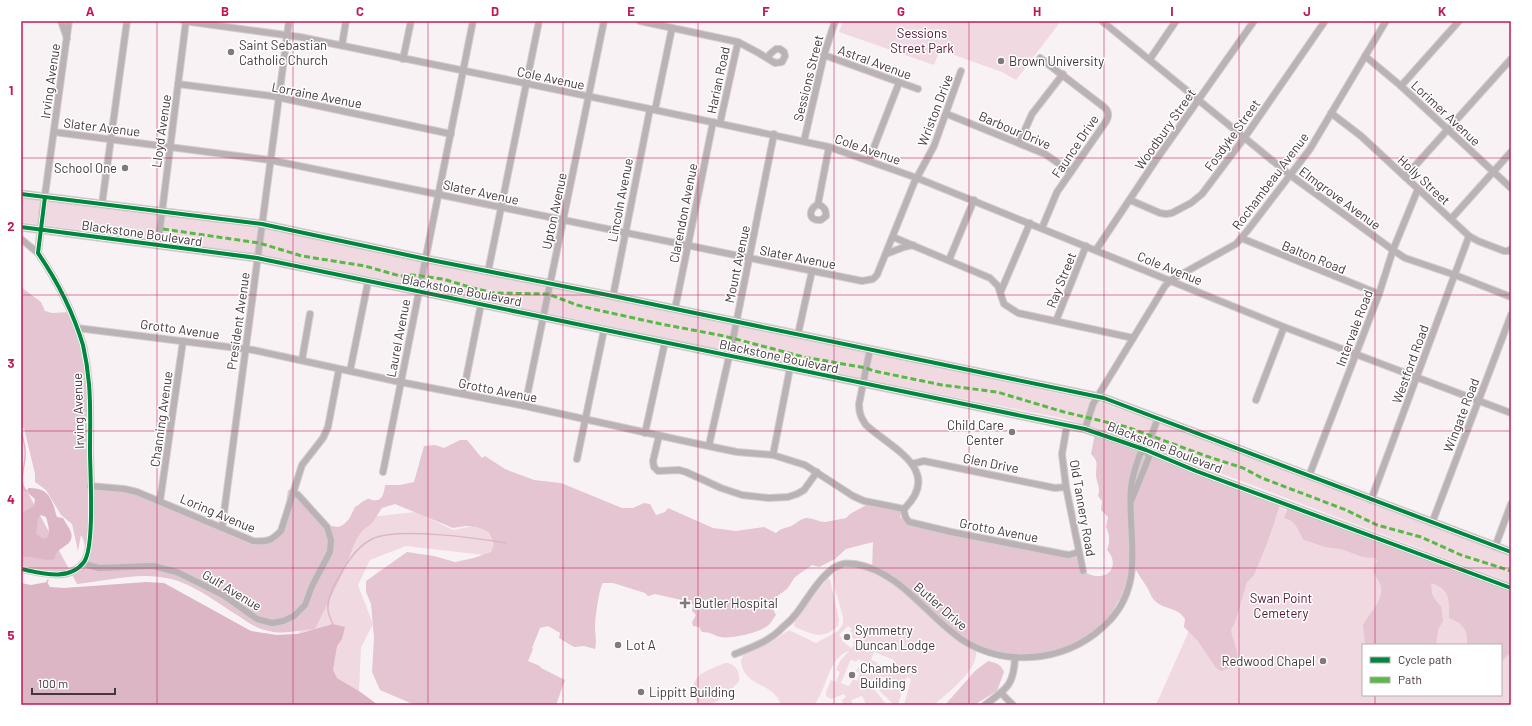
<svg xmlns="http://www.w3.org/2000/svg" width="1532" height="726" font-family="Barlow,sans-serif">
<rect width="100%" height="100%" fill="#f8f2f4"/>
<!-- green -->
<g fill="#f1d9e2" fill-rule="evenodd">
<path d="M843 21H1061L1016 80 1002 72 940 50 934 65 839 32Z"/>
<path d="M21 197 256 228 301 236 878 355 1103 403 1432 525 1511 556V583L1146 445 1097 428 1061 418 767 360 552 314 481 302 410 285 265 255 21 222Z"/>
<path d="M1202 479 1511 594V705H1156L1188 633ZM1363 645H1501V695H1363Z"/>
<path d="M416 512 453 530 493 522 509 558 406 546 370 560 358 585 373 624 361 648 359 691 337 678 277 635 298 634C312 603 355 562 357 530L369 517Z"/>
<path d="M847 567C887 566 923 611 950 635 958 642 968 645 976 651 979 670 946 694 934 705H904L911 679 907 677 904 684C893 682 874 667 874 689L887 705H864L866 704 862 696 851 700 853 705H843L842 700 846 697 844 694 831 699 826 696V692L831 680 836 682 840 672 836 670 840 661 849 651C828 657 827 690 814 705H781C774 682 744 688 741 661L743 655 771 642 789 630 816 643 838 631 843 624V617L835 589 833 575 839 569ZM848 626 852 629 850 631 853 634 851 636 855 640 853 643 854 645 851 648 841 640 842 638 839 635ZM874 652 894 660 891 668 877 664V662L871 660ZM858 659 869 664 866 670 858 667 856 671 860 673 857 681 853 679 850 685 848 686 841 683 850 661 852 660 856 662Z"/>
<path d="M828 578 830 580 839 619 838 626C822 640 814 635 797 628L794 626 795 620Z"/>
<path d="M725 663C735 662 741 673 739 681 732 689 722 701 710 704 694 709 688 687 698 677 705 670 716 667 725 663Z"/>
<path d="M881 683H887L886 688 892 690 894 686 900 689 901 695 898 705H894L879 690Z"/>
</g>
<!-- forest -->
<g fill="#e5c5d2">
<path d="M21 287 41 302 45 311 52 313 71 312 87 372 90 485 131 491 250 544C255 544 261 545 266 543 281 537 286 504 288 490L293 491 326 525 338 527 343 525 349 519 355 507C359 505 362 501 366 500 369 498 369 499 372 500 383 502 384 493 385 485H400L414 482 424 446 435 445 444 448 460 440H467L482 458 485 456 505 469 534 480 561 483 622 508H633L644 503 650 504 656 515 665 512 668 508 713 528 736 531 764 527 776 533C784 526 786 529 793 525 797 523 801 518 807 518 813 518 819 522 825 522 833 521 839 519 846 518L850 514 870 503 902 510 900 517 908 522 1054 555 1077 553 1081 570C1085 572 1091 576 1096 576 1113 578 1118 561 1107 550 1110 542 1110 535 1106 527L1108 517 1101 510 1102 501 1098 496C1101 486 1096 483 1096 474 1096 464 1099 462 1091 454L1095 433 1281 502 1268 541 1254 575 1247 582 1235 622 1231 630C1233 645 1242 651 1234 667L1221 671 1216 668 1198 641 1184 627 1185 619C1178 608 1169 610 1159 604 1152 600 1151 595 1148 589 1142 579 1137 573 1132 562L1122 595 1105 623 1068 649 1020 659 974 646 907 593 872 569 873 542 846 549 835 559 819 567 812 565 795 577 787 589 776 597 771 605 776 615C773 619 770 625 766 627 757 633 730 639 720 637 713 635 711 632 702 632L699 627 693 626 692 622 696 615 692 611 693 605 690 602 655 594 648 596 645 593 613 583H603C599 587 595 620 595 627 595 635 597 641 595 649L584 646 574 647 559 638 560 633 548 626 540 628 532 648 533 649 528 661 540 666 541 668 565 680 556 705H415L380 690 372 672 374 638 371 604 366 592V581L407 552 434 556 455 562 474 558 491 552 494 544 489 532 477 527 466 526 453 528 395 504 382 508 372 523 362 531 356 540 343 572 315 629C299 630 284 635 269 631 256 629 248 622 237 615 218 603 193 584 171 579 140 571 108 581 77 584L69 569 51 572 21 567V480L69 569C85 564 89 548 81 535L78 551 72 524 61 515 46 490 35 482V474L24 428 21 427Z"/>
<path d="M1289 506 1511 590V652L1501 662V645H1467C1468 629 1463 624 1449 618 1449 601 1451 589 1431 583L1432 594 1436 601 1441 606 1443 621 1438 630 1436 645H1369L1365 644 1363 625C1369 613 1384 601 1381 586 1379 581 1376 576 1373 572L1377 560 1375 558 1363 557 1341 549 1325 547 1304 540C1297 530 1297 521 1284 518Z"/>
<path d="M988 661C996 663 1001 664 1004 672L997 691 974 705H945L975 671Z"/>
</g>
<!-- water -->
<g fill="#dcb6c5" fill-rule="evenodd">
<path d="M28 488C41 488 48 491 53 504 55 509 55 512 57 517L63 518C65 522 69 527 71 532 75 548 55 545 55 559 44 562 32 555 21 557V513L34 506 35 499 28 493ZM41 515 46 517C48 524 50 530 48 537L44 539 36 534 38 518Z"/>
<path d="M47 582 50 587 64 588 146 582 164 583 251 631 277 635 298 634 333 624 345 627 342 639 337 646 333 670 337 678 359 691 378 705H21V583L31 585Z"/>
</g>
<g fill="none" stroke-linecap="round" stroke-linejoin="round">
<!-- stream -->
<g stroke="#dcb6c5" stroke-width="1.5">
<path d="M21 432C24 441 26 449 25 458 24 469 20 478 24 490L28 491"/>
<path d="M47 582 48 580"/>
<path d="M333 624C331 620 328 614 328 610 327 598 334 585 340 575 347 562 358 546 372 539 398 527 476 538 506 543"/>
</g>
<defs>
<g id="minor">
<path d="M61 21 67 38"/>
<path d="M184 21 300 37 655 110 829 147 917 178 1284 327 1511 413"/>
<path d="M640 21 738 42 757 52 775 63 782 62 785 56 784 52 780 49H776L770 54 768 58"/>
<path d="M1102 21 1290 175 1393 250 1405 258 1455 275 1511 297"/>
<path d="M342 45 346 21"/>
<path d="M824 55 918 89"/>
<path d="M1365 56 1401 86 1511 188"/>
<path d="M1040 58 1104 107C1110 112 1109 117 1105 123L1057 192 1042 228"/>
<path d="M403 59 411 21"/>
<path d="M1150 59 1176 21"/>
<path d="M178 84 272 96 451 134"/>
<path d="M1401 86 1459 21"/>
<path d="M655 110 672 28"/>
<path d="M1331 113 1361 136 1469 236 1478 241 1504 251H1508L1511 249"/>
<path d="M947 114 1045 154 1071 172"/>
<path d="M720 123 738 42"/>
<path d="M54 132 270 160 862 281 873 279 877 275 914 183 934 146 961 71"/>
<path d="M804 141 824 55 835 21"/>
<path d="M1019 143 1032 114 1063 74"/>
<path d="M869 160 899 83"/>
<path d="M1405 177 1511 59"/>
<path d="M1130 200 1160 213 1166 214 1172 213 1191 203 1202 194 1245 137 1325 21"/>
<path d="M102 204 127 21"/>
<path d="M818 204C824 207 826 209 826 216L821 220C808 221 808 210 818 204L829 147"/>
<path d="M1451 219 1511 152"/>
<path d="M893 237 990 278 998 286 1004 304 1018 313 1133 338"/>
<path d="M1241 238 1379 294"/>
<path d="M21 239 38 253"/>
<path d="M158 244 186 21"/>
<path d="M1096 250 1156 160 1254 21"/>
<path d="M886 254 904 247 913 245"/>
<path d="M949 260 974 200"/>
<path d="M488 272 539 21"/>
<path d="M1001 291 1030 223"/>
<path d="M613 296 650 109"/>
<path d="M675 309 713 122"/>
<path d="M1056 321 1086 246"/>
<path d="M77 328 253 350 400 382 525 406 689 442 737 452 773 455 805 465 853 496 864 501 904 509"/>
<path d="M798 334 812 271"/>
<path d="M870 349 859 404C859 413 861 418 866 425 891 448 944 470 904 509 904 515 905 518 909 522L951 532 1063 554 1069 555 1079 552"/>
<path d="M302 360 310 314"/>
<path d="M350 371 368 282"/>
<path d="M463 394 481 304"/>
<path d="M1256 400 1284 327"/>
<path d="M525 406 604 21"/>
<path d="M1067 425 1062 454 1066 487 1083 571"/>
<path d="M1085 429 1093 404 1165 286 1171 280 1236 244 1248 230 1310 149 1386 21"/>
<path d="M645 433 665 342"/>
<path d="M659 436 653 461 654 467 658 471 679 470 686 472 721 488 742 495 769 498 788 497 797 494 804 490 817 472"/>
<path d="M709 445 733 339 774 134"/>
<path d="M773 455 790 368"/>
<path d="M577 459 604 330"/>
<path d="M912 464 924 461 1055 488 1066 487"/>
<path d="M383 472 473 21"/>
<path d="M1309 476 1379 294 1393 250 1418 189"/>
<path d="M90 486 124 489 137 492 253 541C268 542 271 541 281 531L302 465 323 438 328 427 339 369"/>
<path d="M1132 499 1149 457 1146 450 1158 418"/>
<path d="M1371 500 1469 236"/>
<path d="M160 501 183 341"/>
<path d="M1432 523 1511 315"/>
<path d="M222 528 289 21"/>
<path d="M1495 547 1511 504"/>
<path d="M84 563 88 565 99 568 153 566 177 572 223 595 257 619 272 623 283 621 294 616 305 605 312 586 330 552 331 540 327 527 298 495 293 492"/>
<path d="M21 569C41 573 69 582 84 562 95 547 90 472 90 451 90 429 91 406 89 384 88 372 86 358 83 345 73 312 58 282 38 253L43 209 69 21"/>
<path d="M735 654C753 647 770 641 783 627 788 623 793 618 796 614 808 599 824 568 843 564 846 563 851 564 855 564 900 571 926 615 961 639 985 655 1014 660 1042 656 1068 652 1092 639 1110 620 1146 581 1127 533 1131 488 1132 477 1136 465 1140 454L1146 450"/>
<path d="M1001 693 1013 705"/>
<path d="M985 705C1006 689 1014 686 1015 657"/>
</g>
<g id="major">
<path d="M21 194 262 224 426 259 613 296 1104 398 1511 552"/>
<path d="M21 227 257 258 1085 429 1146 450 1196 471 1511 588"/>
</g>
</defs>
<!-- minor casing -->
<use href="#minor" stroke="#d3cdcf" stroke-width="8"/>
<!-- major casing -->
<use href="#major" stroke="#d3cdcf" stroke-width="9"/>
<!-- minor -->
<use href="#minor" stroke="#bbb2b6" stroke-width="6"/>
<!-- major -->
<use href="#major" stroke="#bdb5b8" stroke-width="7"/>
<!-- quiet -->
<path stroke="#58b947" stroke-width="3" stroke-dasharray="6 3" stroke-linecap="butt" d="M163 229 259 243 302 256 365 266 400 276 413 275 443 279 473 288 494 293 548 294 577 305 593 309 661 324 724 336 804 357 866 368 874 371 942 385 997 392 1064 412 1127 427 1206 456 1243 468 1262 478 1346 510 1377 525 1421 537 1461 555 1511 571"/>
<defs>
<g id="cycleway">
<path d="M21 194 262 224 426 259 613 296 1104 398 1511 552"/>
<path d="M21 227 257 258 1085 429 1146 450 1196 471 1511 588"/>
<path d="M21 569C41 573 69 582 84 562 95 547 90 472 90 451 90 429 91 406 89 384 88 372 86 358 83 345 73 312 58 282 38 253L45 197"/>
</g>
</defs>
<!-- cycleway casing -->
<use href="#cycleway" stroke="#fff" stroke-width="6"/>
<!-- cycleway -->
<use href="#cycleway" stroke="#00873e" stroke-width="4"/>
</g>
<!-- grid -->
<path fill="none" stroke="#c2185b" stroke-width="1" stroke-opacity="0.55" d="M157 21V705M293 21V705M428 21V705M563 21V705M698 21V705M834 21V705M969 21V705M1104 21V705M1239 21V705M1375 21V645M21 158H1511M21 295H1511M21 431H1511M21 568H1511M1375 695V705"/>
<!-- markers -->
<g fill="#83787c" stroke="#fff" stroke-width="1.5">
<circle cx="231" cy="52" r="4"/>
<circle cx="1001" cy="61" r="4"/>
<circle cx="125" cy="168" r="4"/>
<circle cx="1012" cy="432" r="4"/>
<path d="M683 597h4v4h4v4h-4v4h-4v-4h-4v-4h4z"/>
<circle cx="847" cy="637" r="4"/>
<circle cx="618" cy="645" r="4"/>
<circle cx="1323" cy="661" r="4"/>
<circle cx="852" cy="675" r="4"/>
<circle cx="641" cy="692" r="4"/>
</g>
<g text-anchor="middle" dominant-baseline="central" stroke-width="3" stroke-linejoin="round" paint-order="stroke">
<!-- park labels -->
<g font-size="13" fill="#521534" stroke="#fff">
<text x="922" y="33">Sessions<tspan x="922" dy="15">Street Park</tspan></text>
<text x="1281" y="598">Swan Point<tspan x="1281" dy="15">Cemetery</tspan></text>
</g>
<!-- poi labels -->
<g font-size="13" fill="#44363c" stroke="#fff" text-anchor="start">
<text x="239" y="45">Saint Sebastian<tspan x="239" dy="15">Catholic Church</tspan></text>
<text x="1009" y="61">Brown University</text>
<text x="117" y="168" text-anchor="end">School One</text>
<text x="1004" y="425" text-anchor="end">Child Care<tspan x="1004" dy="15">Center</tspan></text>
<text x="694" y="603">Butler Hospital</text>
<text x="855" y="630">Symmetry<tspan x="855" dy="15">Duncan Lodge</tspan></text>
<text x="626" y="645">Lot A</text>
<text x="1315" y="661" text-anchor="end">Redwood Chapel</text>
<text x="860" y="668">Chambers<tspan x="860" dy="15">Building</tspan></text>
<text x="649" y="692">Lippitt Building</text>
</g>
<!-- street labels -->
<g font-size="13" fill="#44363c" stroke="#fff">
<text transform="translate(875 62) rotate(20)">Astral Avenue</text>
<text transform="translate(551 78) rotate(12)">Cole Avenue</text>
<text transform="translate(808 78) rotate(-76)">Sessions Street</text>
<text transform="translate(718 80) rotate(-78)">Harian Road</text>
<text transform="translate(50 81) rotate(-82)">Irving Avenue</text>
<text transform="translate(317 95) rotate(11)">Lorraine Avenue</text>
<text transform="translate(935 110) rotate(-69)">Wriston Drive</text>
<text transform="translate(1446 113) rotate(43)">Lorimer Avenue</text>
<text transform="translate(102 127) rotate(7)">Slater Avenue</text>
<text transform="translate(1165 129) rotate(-55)">Woodbury Street</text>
<text transform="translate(1015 130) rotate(23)">Barbour Drive</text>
<text transform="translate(161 131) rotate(-82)">Lloyd Avenue</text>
<text transform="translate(1232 135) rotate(-54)">Fosdyke Street</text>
<text transform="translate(1075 146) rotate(-56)">Faunce Drive</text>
<text transform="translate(868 149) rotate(19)">Cole Avenue</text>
<text transform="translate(1424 180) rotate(43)">Holly Street</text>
<text transform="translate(1270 181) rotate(-53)">Rochambeau Avenue</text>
<text transform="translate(481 192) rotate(12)">Slater Avenue</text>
<text transform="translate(1340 198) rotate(36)">Elmgrove Avenue</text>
<text transform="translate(620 200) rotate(-79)">Lincoln Avenue</text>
<text transform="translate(554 211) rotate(-78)">Upton Avenue</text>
<text transform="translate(683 213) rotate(-79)">Clarendon Avenue</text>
<text transform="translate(142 233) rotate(8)">Blackstone Boulevard</text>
<text transform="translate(798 257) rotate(11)">Slater Avenue</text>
<text transform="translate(1314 257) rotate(22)">Balton Road</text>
<text transform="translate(737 264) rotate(-78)">Mount Avenue</text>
<text transform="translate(1170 268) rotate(22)">Cole Avenue</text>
<text transform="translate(1061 280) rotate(-68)">Ray Street</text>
<text transform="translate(462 290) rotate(11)">Blackstone Boulevard</text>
<text transform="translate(238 321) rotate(-82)">President Avenue</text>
<text transform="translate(1354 328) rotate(-69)">Intervale Road</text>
<text transform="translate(180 329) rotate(8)">Grotto Avenue</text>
<text transform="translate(398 338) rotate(-79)">Laurel Avenue</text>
<text transform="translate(779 356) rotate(12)">Blackstone Boulevard</text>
<text transform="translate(1410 364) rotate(-70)">Westford Road</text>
<text transform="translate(498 390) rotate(11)">Grotto Avenue</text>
<text transform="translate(78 411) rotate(-92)">Irving Avenue</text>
<text transform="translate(1461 415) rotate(-69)">Wingate Road</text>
<text transform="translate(161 419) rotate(-82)">Channing Avenue</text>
<text transform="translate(1165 447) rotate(21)">Blackstone Boulevard</text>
<text transform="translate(991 463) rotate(11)">Glen Drive</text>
<text transform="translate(1083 508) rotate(80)">Old Tannery Road</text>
<text transform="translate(218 513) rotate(23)">Loring Avenue</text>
<text transform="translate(999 530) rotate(11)">Grotto Avenue</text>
<text transform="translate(232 590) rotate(31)">Gulf Avenue</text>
<text transform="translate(941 606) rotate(41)">Butler Drive</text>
</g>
</g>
<!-- border -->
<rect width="1532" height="726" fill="none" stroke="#ffffff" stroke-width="44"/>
<!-- legend -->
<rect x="1362" y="644" width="140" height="52" fill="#ffffff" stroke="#b4afb1"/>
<rect x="1370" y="657" width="20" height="6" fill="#00873e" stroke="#b4afb1"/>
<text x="1398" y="664" font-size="12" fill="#44363c">Cycle path</text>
<rect x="1370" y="677" width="20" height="6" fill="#58b947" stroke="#b4afb1"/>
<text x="1398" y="684" font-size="12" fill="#44363c">Path</text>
<!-- scale -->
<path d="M32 688v6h83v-6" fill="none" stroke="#44363c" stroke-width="2"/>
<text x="38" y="688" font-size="12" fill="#44363c" stroke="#ffffff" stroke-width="3" paint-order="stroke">100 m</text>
<rect x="22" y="22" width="1488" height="682" fill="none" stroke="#c2185b" stroke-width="1.5"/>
<g font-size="13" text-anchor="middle" font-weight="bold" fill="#c2185b">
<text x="90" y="16">A</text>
<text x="225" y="16">B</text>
<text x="360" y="16">C</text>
<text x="495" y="16">D</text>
<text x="631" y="16">E</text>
<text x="766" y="16">F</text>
<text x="901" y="16">G</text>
<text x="1037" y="16">H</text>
<text x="1172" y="16">I</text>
<text x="1307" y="16">J</text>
<text x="1442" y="16">K</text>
<text x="11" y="95">1</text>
<text x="11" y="231">2</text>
<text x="11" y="368">3</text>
<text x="11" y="504">4</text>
<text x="11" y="640">5</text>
</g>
</svg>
